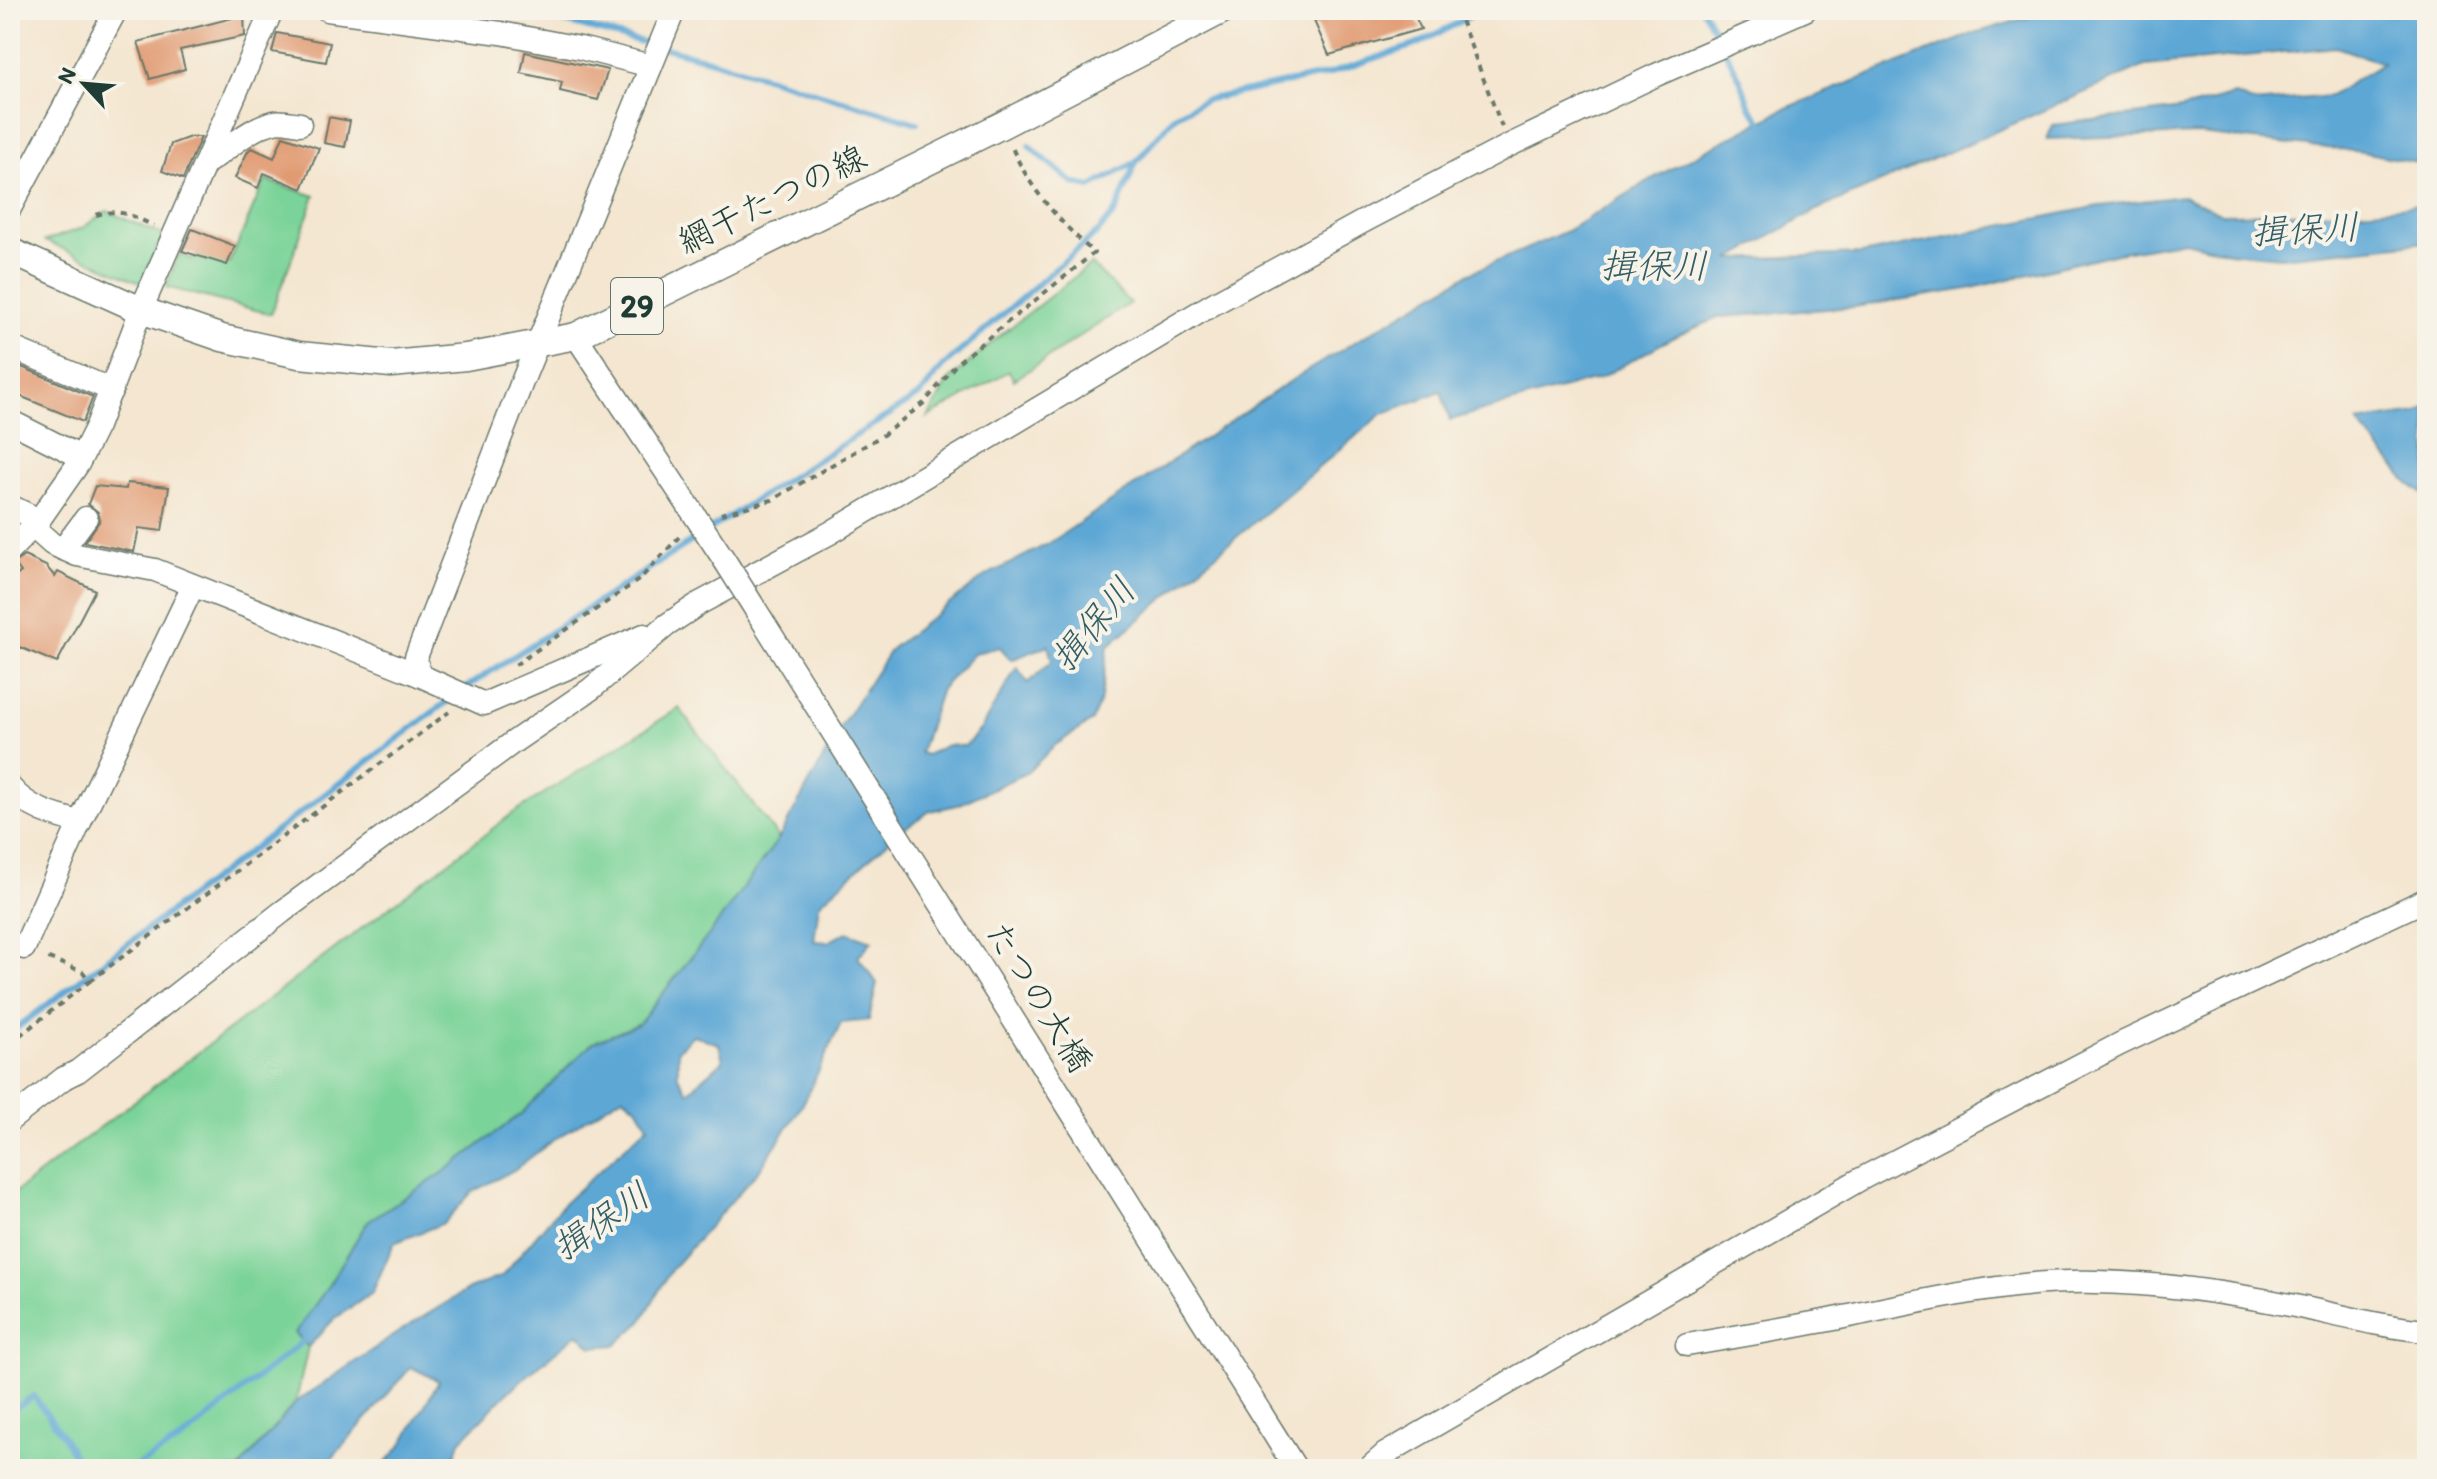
<svg xmlns="http://www.w3.org/2000/svg" width="2437" height="1479" font-family="Itim,'Klee One',sans-serif">
<rect width="100%" height="100%" fill="#f7f3e8"/>
<filter id="ink" filterUnits="userSpaceOnUse"><feTurbulence type="fractalNoise" baseFrequency=".0125" numOctaves="2"/><feDisplacementMap in="SourceGraphic" scale="16" xChannelSelector="R" yChannelSelector="G"/><feConvolveMatrix kernelMatrix="1 2 1 2 8 2 1 2 1" color-interpolation-filters="sRGB"/></filter>
<filter id="wash" filterUnits="userSpaceOnUse"><feTurbulence type="fractalNoise" baseFrequency=".006" numOctaves="4" result="noise"/><feDisplacementMap in="SourceGraphic" scale="32" xChannelSelector="R" yChannelSelector="G"/><feGaussianBlur stdDeviation="1.8" result="paint"/><feColorMatrix in="noise" values="0 0 0 0 0 0 0 0 0 0 0 0 0 0 0 0 0 1.4 0 .05"/><feComposite in="paint" operator="in"/></filter>
<g filter="url(#wash)">
<rect width="100%" height="100%" fill="#f4e6d0"/>
<!-- green -->
<g fill="#7ad398" stroke="#4c8866" stroke-width="2">
<path d="M265 180 315 196 271 314 166 287 179 254 193 260 200 254 229 264Z"/>
<path d="M107 211 163 235 141 283 45 241 82 228Z"/>
<path d="M1091 264 1130 303 1014 380 1009 371 928 417 948 381 997 338Z"/>
<path d="M679 708 779 838 714 928 639 1024 592 1043 521 1114 440 1175 368 1221 327 1288 295 1333 308 1347 296 1402 239 1469H10V1196L513 813Z"/>
</g>
<!-- water -->
<g fill="#5da7d5" stroke="#3e7284" stroke-width="2" fill-rule="evenodd">
<path d="M2053 10H2427V165L2363 152 2199 134 2047 139 2053 125 2182 109 2235 95 2255 103 2330 96 2383 63 2336 47 2145 66 1819 209 1730 259 1862 254 2099 206 2183 196 2222 214 2351 212 2427 204V242L2281 257 2229 252 2184 241 2117 253 1968 289 1854 307 1720 317 1672 338 1600 378 1450 420 1441 391 1382 414 1108 646 1101 698 1092 721 1054 746 1028 772 958 805 930 811 899 832 819 904 814 941 828 942 847 932 872 941 858 957 877 983 869 1020 841 1023 803 1104 760 1169 671 1270 641 1322 616 1345 592 1347 578 1333 509 1391 460 1441 451 1469H380L401 1446 439 1381 411 1367 323 1469H239L296 1402 400 1331 469 1289 502 1276 563 1204 648 1126 638 1108 623 1096 555 1139 514 1170 472 1192 444 1223 394 1243 372 1293 334 1319 308 1347 295 1333 327 1288 368 1221 440 1175 521 1114 592 1043 639 1024 714 928 779 838 841 726 891 649 985 576 1048 544 1295 378 1468 274 1567 231 1655 177 1784 109 1975 33ZM1048 645 1052 661 1028 683 1017 667 980 730 965 746 947 745 926 755 920 753 941 689 975 653 1000 647 1011 660ZM693 1035 719 1044 723 1061 688 1092 678 1076V1050Z"/>
<path d="M2427 406V497L2408 483 2357 422 2417 413Z"/>
</g>
<g fill="none" stroke-linecap="round" stroke-linejoin="round">
<!-- stream -->
<g stroke="#5da7d5" stroke-width="6">
<path d="M468 10 558 20 703 58 917 123"/>
<path d="M1703 10 1740 79 1750 107 1766 127"/>
<path d="M1029 146 1073 183 1091 187 1136 162 1175 116 1205 100 1328 74 1418 44 1482 10"/>
<path d="M112 414 121 399"/>
<path d="M710 529 921 394 942 367 1099 231 1116 211 1136 162"/>
<path d="M462 690 701 535"/>
<path d="M10 1033 453 697"/>
<path d="M10 1411 34 1396 64 1438 80 1469"/>
<path d="M132 1469 182 1439 308 1337"/>
</g>
</g>
<g id="blocks">
<!-- building -->
<g fill="#e19b73">
<path d="M1345 10H1412L1421 29 1329 55 1314 21Z"/>
<path d="M244 15 245 36 180 50 185 69 150 79 138 42Z"/>
<path d="M277 33 330 43 326 62 272 52Z"/>
<path d="M525 52 608 70 598 100 560 91 562 82 521 73Z"/>
<path d="M329 117 350 121 345 147 324 143Z"/>
<path d="M283 136 319 148 302 189 264 173 258 188 235 178 248 151 252 148 274 158Z"/>
<path d="M190 137H201L183 179 162 171 171 144Z"/>
<path d="M192 229 235 246 227 265 182 251Z"/>
<path d="M10 362 93 397 83 422 10 392Z"/>
<path d="M127 483 169 487 162 531 139 528 134 552 85 542 100 520 98 512 88 504 95 486 126 489Z"/>
<path d="M24 556 46 566 55 577 58 572 95 590 57 663 10 643V581L21 572 14 563Z"/>
</g>
</g>
</g>
<g filter="url(#ink)">
<use href="#blocks" fill-opacity="0" stroke="#6a786b" stroke-width="2"/>
<g fill="none" stroke-linecap="round" stroke-linejoin="round">
<defs>
<g id="minor">
<path d="M327 10 501 33 580 48 651 66"/>
<path d="M206 163C228 150 248 128 274 122 281 120 292 123 300 124"/>
<path d="M10 208 116 10"/>
<path d="M576 336 725 561"/>
<path d="M10 347 112 390"/>
<path d="M10 421 81 457"/>
<path d="M10 506 39 520"/>
<path d="M33 527 52 544 77 555 155 570 419 675 484 704 644 635"/>
<path d="M63 549 86 518"/>
<path d="M10 550 39 520 78 464 97 426 141 310 272 10"/>
<path d="M419 675 416 657 522 382 674 10"/>
<path d="M10 787C27 808 54 816 80 822"/>
<path d="M10 943 24 948 80 822 193 586"/>
<path d="M10 1120 64 1078 78 1071 282 912 515 741 591 689 667 625 700 603 830 533 1213 304 1366 220 1510 145 1656 75 1805 10"/>
<path d="M1687 1345C1741 1336 1795 1327 1849 1316 1930 1299 2013 1280 2096 1282 2163 1283 2230 1293 2295 1306 2339 1315 2382 1327 2427 1331"/>
<path d="M1368 1469 1385 1454 1859 1180 2120 1044 2427 899"/>
</g>
<path id="major" d="M10 251 141 310 222 338 299 355 391 364 466 357 576 336 1002 125 1223 10"/>
</defs>
<!-- minor casing -->
<use href="#minor" stroke="#6a786b" stroke-width="25"/>
<!-- major casing -->
<use href="#major" stroke="#6a786b" stroke-width="29"/>
<!-- path -->
<g stroke="#6a786b" stroke-width="4" stroke-dasharray="6 6" stroke-linecap="butt">
<path d="M1457 10 1502 127"/>
<path d="M96 215C120 208 133 216 154 226"/>
<path d="M721 514 772 500 883 435 924 403 958 362 1094 253C1060 222 1029 189 1011 145"/>
<path d="M515 665 640 579 679 537"/>
<path d="M90 981 449 712"/>
<path d="M10 1043 90 981 83 972 44 956"/>
</g>
<!-- minor -->
<use href="#minor" stroke="#fff" stroke-width="22"/>
<!-- major -->
<use href="#major" stroke="#fff" stroke-width="26"/>
<defs>
<path id="minor-bridge" d="M725 561 1296 1469"/>
</defs>
<!-- minor-bridge casing -->
<use href="#minor-bridge" stroke="#6a786b" stroke-width="25" stroke-linecap="butt"/>
<!-- minor-bridge -->
<use href="#minor-bridge" stroke="#fff" stroke-width="22"/>
</g>
</g>
<g text-anchor="middle" dominant-baseline="central" stroke-width="8" stroke-linejoin="round" paint-order="stroke">
<!-- shield labels -->
<rect fill="#f7f3e8" stroke="#60746a" stroke-width="2" x="611" y="278" width="52" height="56" rx="6"/>
<g font-size="32" font-weight="bold" fill="#1f3d34">
<text x="637" y="306">29</text>
</g>
<!-- street labels -->
<g font-size="34" fill="#1f3d34" stroke="#f7f3e8">
<text transform="translate(772 199) rotate(-26)">網干たつの線</text>
<text transform="translate(1039 997) rotate(58)">たつの大橋</text>
</g>
<!-- water labels -->
<g font-size="36" font-style="italic" fill="#325d64" stroke="#f7f3e8">
<text transform="translate(2305 229) rotate(-3)">揖保川</text>
<text x="1654" y="265">揖保川</text>
<text transform="translate(1093 624) rotate(-50)">揖保川</text>
<text transform="translate(601 1221) rotate(-34)">揖保川</text>
</g>
</g>
<!-- margin -->
<rect width="2437" height="1479" fill="none" stroke="#f7f3e8" stroke-width="40"/>
<!-- north arrow -->
<g transform="translate(84 84) rotate(296)" stroke="#f7f3e8" stroke-width="6" paint-order="stroke">
<path d="M0-6L14 30L0 20L-14 30Z" fill="#1f3d34"/>
<text y="-12" font-size="22" font-weight="bold" text-anchor="middle" fill="#1f3d34">N</text>
</g>
</svg>
